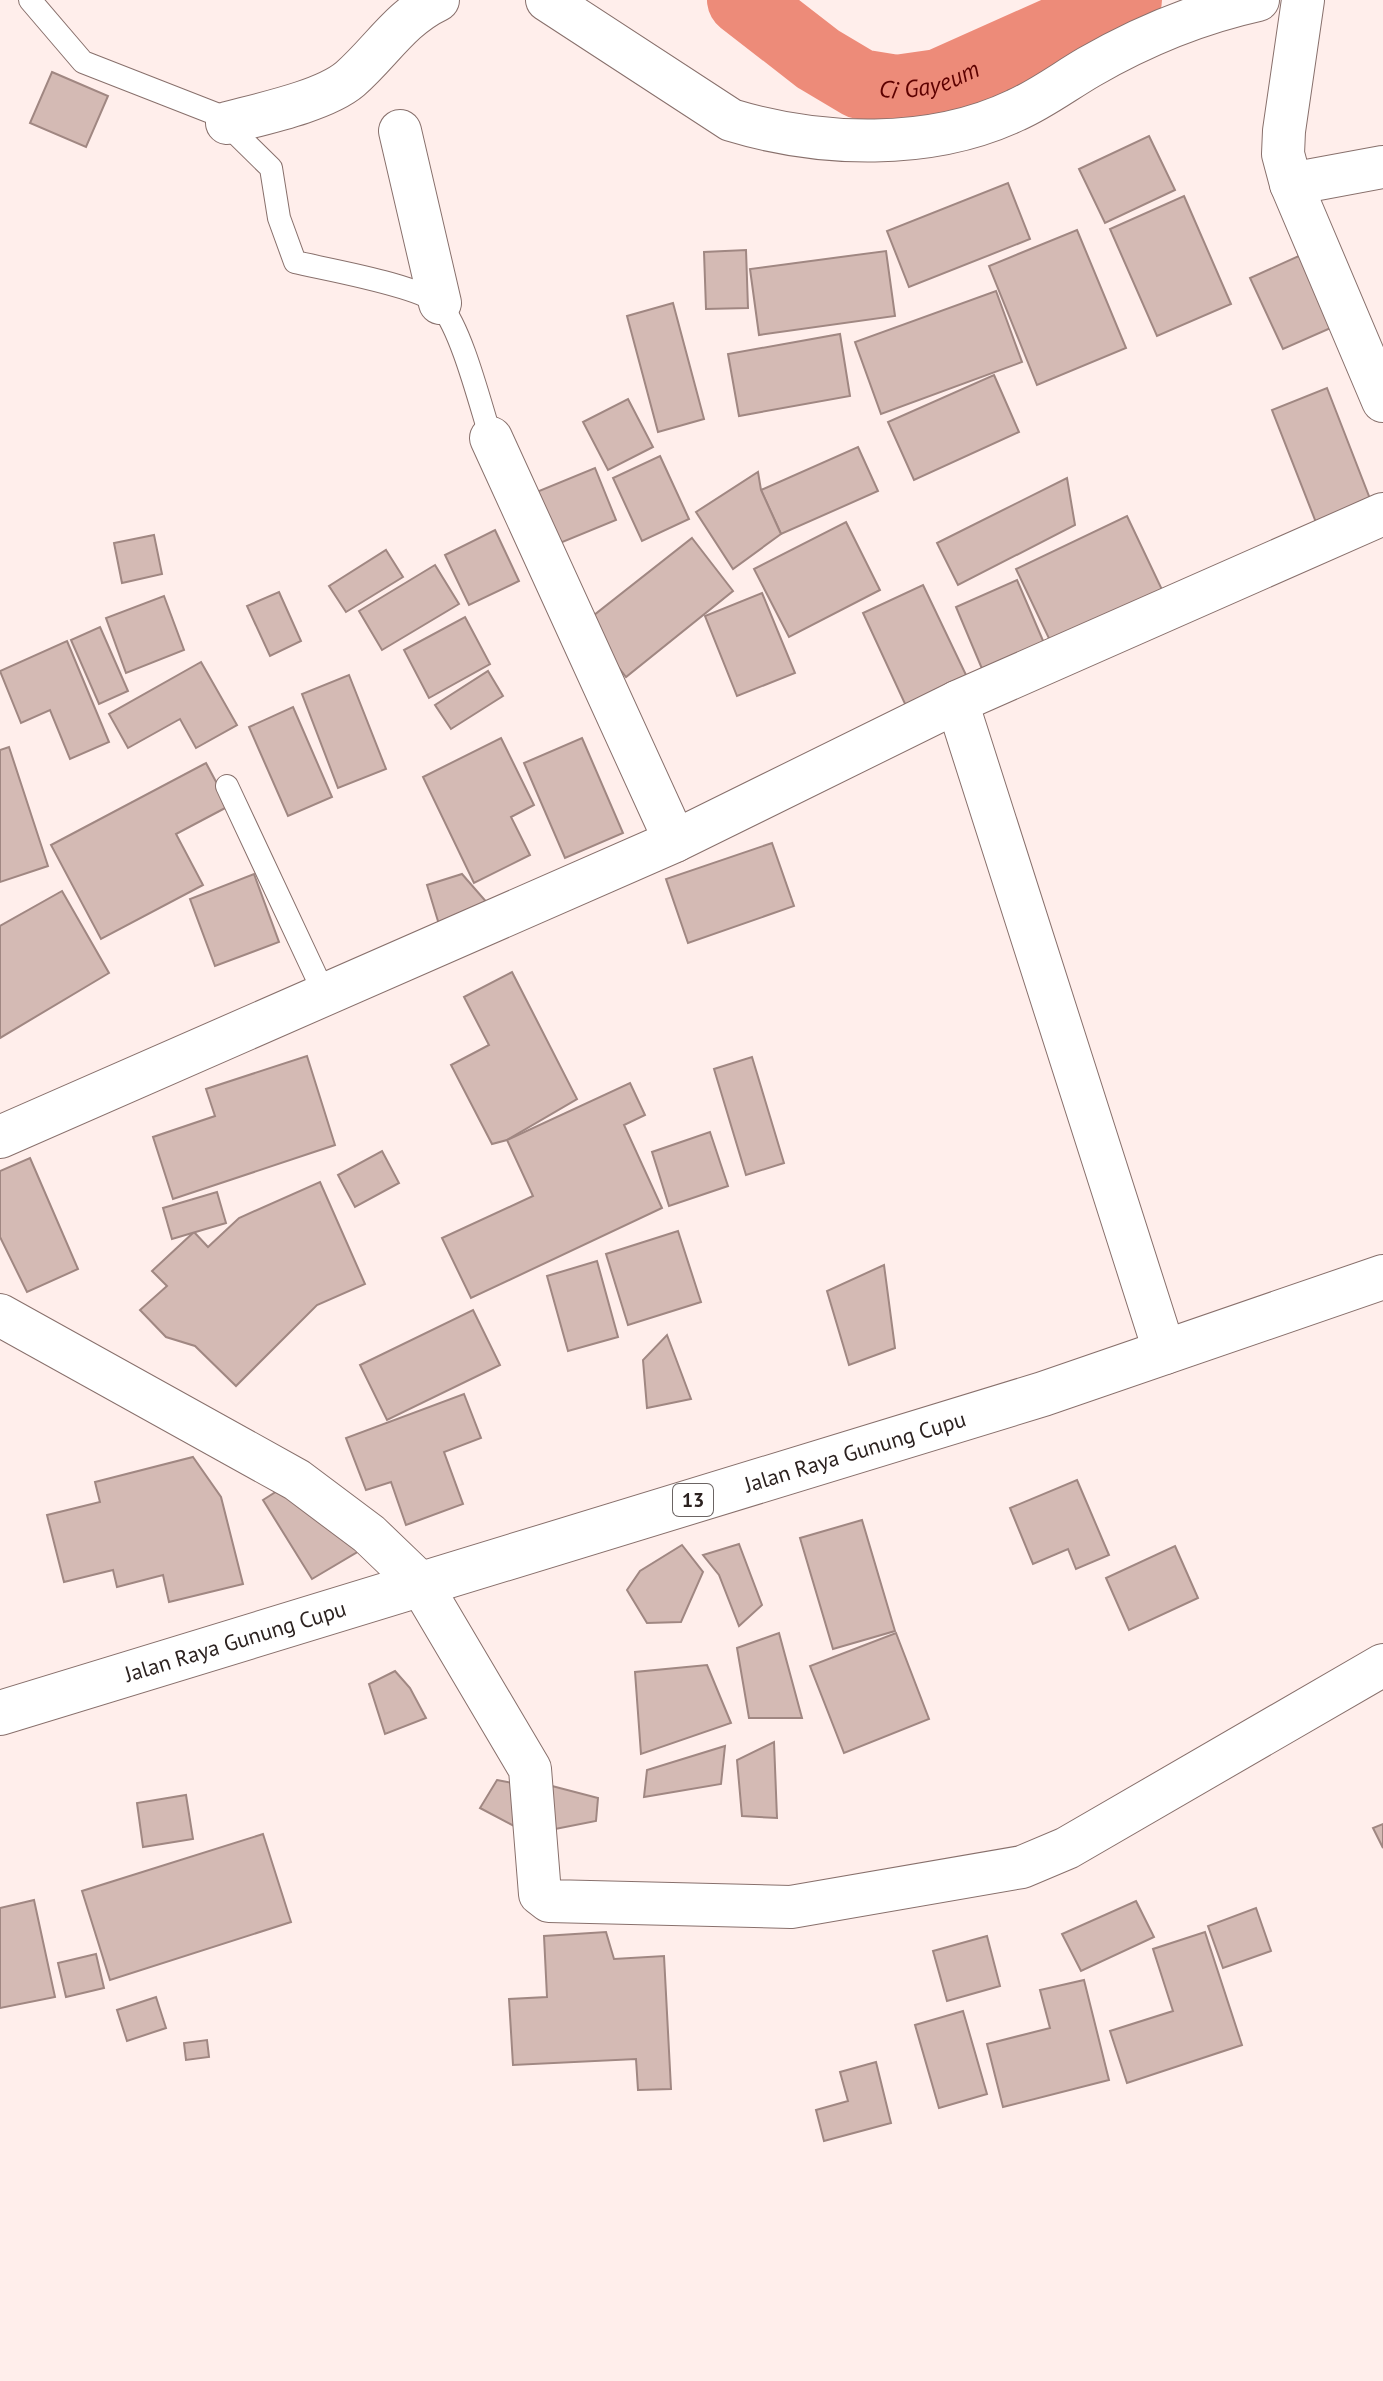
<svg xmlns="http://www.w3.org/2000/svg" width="1383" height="2381" font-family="'PT Sans',sans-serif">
<rect width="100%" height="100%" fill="#ffeeeb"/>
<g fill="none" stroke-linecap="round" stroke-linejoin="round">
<!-- river -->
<path stroke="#ed8b79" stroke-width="70" id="s1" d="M742 0 818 59 860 84 897 90 939 84 1127 0"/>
</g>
<!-- building -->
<g fill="#d4bab4" stroke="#a08782" stroke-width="2">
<path d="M52 72 108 96 86 147 30 123Z"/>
<path d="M1149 136 1175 190 1105 223 1079 169Z"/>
<path d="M1008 183 1030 239 909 287 887 231Z"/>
<path d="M1184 196 1231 304 1157 336 1110 229Z"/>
<path d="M1077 230 1126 348 1037 385 989 266Z"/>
<path d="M746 250 748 308 706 309 704 252Z"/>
<path d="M886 251 895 316 759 335 750 269Z"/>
<path d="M1301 255 1333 327 1283 349 1250 278Z"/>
<path d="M996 291 1022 362 881 414 855 342Z"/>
<path d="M673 303 704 419 658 432 627 316Z"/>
<path d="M840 334 850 396 739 416 728 354Z"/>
<path d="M994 375 1019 432 914 480 888 422Z"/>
<path d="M1327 388 1372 504 1317 525 1272 410Z"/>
<path d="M628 399 653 447 608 470 583 422Z"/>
<path d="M858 447 878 491 781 534 761 490Z"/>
<path d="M660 456 689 519 642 541 613 478Z"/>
<path d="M595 468 616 520 543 550 522 498Z"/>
<path d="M758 472 761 490 781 534 733 569 696 512Z"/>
<path d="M1067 478 1075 525 958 585 937 543Z"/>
<path d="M1127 516 1165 596 1054 649 1016 569Z"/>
<path d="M846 522 880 590 789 637 754 569Z"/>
<path d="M495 530 519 581 469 605 445 555Z"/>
<path d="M154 535 162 574 122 583 114 543Z"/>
<path d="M692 538 733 591 626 677 584 623Z"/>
<path d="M386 550 403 577 346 612 329 586Z"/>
<path d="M435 565 459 604 382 650 359 611Z"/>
<path d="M1017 580 1050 657 988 683 956 607Z"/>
<path d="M923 585 967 677 906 706 863 613Z"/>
<path d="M279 592 301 641 270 656 247 606Z"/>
<path d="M762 593 795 673 737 696 705 616Z"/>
<path d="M164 596 184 650 126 673 106 618Z"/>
<path d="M465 617 490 664 429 698 404 650Z"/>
<path d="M100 627 128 691 99 704 71 640Z"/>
<path d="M67 641 109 742 70 759 50 710 21 723 0 671Z"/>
<path d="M201 662 237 725 196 748 180 719 128 748 109 714Z"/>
<path d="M488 671 503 696 451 729 435 705Z"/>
<path d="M349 675 386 769 338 788 302 694Z"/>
<path d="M293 707 332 797 288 816 249 727Z"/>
<path d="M501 738 534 805 511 817 530 855 474 883 423 777Z"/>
<path d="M582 738 623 833 565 858 524 763Z"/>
<path d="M9 747 48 866 0 882V750Z"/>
<path d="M206 763 229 806 176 834 203 885 101 939 51 845Z"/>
<path d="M772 843 794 906 688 943 666 879Z"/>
<path d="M254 874 279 942 215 966 190 899Z"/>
<path d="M462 874 496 913 441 931 427 885Z"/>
<path d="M62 891 109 973 0 1038V926Z"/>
<path d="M512 972 577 1099 507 1140 492 1144 451 1065 489 1045 464 997Z"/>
<path d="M307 1056 335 1145 173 1199 153 1137 215 1116 206 1089Z"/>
<path d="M752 1057 784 1163 746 1175 714 1069Z"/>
<path d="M630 1083 645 1115 624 1125 662 1208 471 1298 442 1238 533 1196 507 1140Z"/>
<path d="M710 1132 728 1186 669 1206 652 1152Z"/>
<path d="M382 1151 399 1183 355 1207 338 1175Z"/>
<path d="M30 1158 78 1269 27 1292 0 1237V1171Z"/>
<path d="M320 1182 365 1284 317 1305 236 1386 195 1346 166 1337 140 1310 167 1286 152 1271 194 1232 208 1247 239 1218Z"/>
<path d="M217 1192 226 1223 172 1239 163 1208Z"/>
<path d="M678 1231 701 1302 628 1325 606 1254Z"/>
<path d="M597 1261 618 1337 568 1351 547 1276Z"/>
<path d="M884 1265 895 1348 849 1365 827 1291Z"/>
<path d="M473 1310 500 1365 387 1420 360 1365Z"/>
<path d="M667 1335 691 1399 647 1408 643 1360Z"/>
<path d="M464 1394 481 1438 444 1452 463 1504 406 1525 391 1482 366 1490 346 1438Z"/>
<path d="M193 1457 221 1497 243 1584 169 1602 163 1575 117 1587 113 1570 64 1582 47 1515 100 1502 95 1482Z"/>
<path d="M1077 1480 1109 1555 1076 1569 1068 1549 1033 1564 1010 1508Z"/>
<path d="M285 1486 359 1551 312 1579 263 1500Z"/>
<path d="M862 1520 895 1631 833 1649 800 1538Z"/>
<path d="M739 1544 762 1605 739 1626 719 1575 703 1555Z"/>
<path d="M682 1545 703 1572 681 1622 647 1623 627 1590 640 1571Z"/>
<path d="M1175 1546 1198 1598 1129 1630 1106 1578Z"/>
<path d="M779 1633 802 1718H749L737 1648Z"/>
<path d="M896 1633 929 1719 844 1753 810 1666Z"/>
<path d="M707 1665 731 1723 641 1754 635 1672Z"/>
<path d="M395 1671 410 1688 426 1718 385 1734 369 1684Z"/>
<path d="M774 1742 777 1818 742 1816 737 1760Z"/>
<path d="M725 1746 721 1784 644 1797 647 1770Z"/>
<path d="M497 1780 522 1785 516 1827 480 1808Z"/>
<path d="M552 1786 598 1798 596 1821 550 1830Z"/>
<path d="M186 1795 193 1839 143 1847 137 1803Z"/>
<path d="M1383 1824V1848L1373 1828Z"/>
<path d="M263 1834 291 1922 110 1980 82 1891Z"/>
<path d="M34 1900 55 1997 0 2008V1908Z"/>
<path d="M1136 1901 1154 1937 1081 1971 1062 1934Z"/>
<path d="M1256 1908 1271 1951 1223 1968 1208 1926Z"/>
<path d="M606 1932 614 1959 664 1956 671 2089 638 2090 636 2059 513 2065 509 1999 547 1997 544 1936Z"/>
<path d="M1205 1932 1242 2045 1127 2083 1110 2031 1173 2011 1153 1949Z"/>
<path d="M987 1936 1000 1986 947 2001 933 1951Z"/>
<path d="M96 1954 104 1988 66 1997 58 1963Z"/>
<path d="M1084 1980 1109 2080 1003 2107 987 2044 1050 2028 1040 1990Z"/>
<path d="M156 1997 166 2028 127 2041 117 2010Z"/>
<path d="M963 2011 987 2094 939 2108 915 2025Z"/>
<path d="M207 2040 209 2057 186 2060 184 2043Z"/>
<path d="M876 2062 891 2123 824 2141 816 2110 848 2101 840 2072Z"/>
</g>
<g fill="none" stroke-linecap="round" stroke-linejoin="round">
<defs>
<g id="service">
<path d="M30 0 83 62 216 114 271 168 279 218 295 262C324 269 425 286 441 306 462 331 480 404 491 438"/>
<path d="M227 786 324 993"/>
</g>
<g id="minor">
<path d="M547 0 731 120C820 147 930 151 1016 110 1041 99 1065 81 1089 67 1141 37 1199 13 1258 0"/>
<path d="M1303 0 1284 131 1283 154 1291 184 1383 401"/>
<path d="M227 123C261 114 324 101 350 79 381 52 400 18 438 0"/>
<path d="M400 131 440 303"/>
<path d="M1291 184 1383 167"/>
<path d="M491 438 675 841"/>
<path d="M957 702 1165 1353"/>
<path d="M0 1137 675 841 957 702 1383 514"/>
<path d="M0 1315 297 1480 369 1534 420 1583 530 1769 540 1894 549 1901 791 1907 1022 1867 1067 1848 1383 1665"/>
</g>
<g id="trunk">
<path id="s2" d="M0 1713 1043 1394 1383 1277"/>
</g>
</defs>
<!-- service casing -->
<use href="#service" stroke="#88706c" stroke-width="24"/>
<!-- minor casing -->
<use href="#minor" stroke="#88706c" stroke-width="44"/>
<!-- trunk casing -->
<use href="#trunk" stroke="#88706c" stroke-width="46"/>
<!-- service -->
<use href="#service" stroke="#fff" stroke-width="22"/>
<!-- minor -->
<use href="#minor" stroke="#fff" stroke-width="42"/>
<!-- trunk -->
<use href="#trunk" stroke="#fff" stroke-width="44"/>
</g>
<g text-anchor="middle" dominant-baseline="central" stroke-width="6" stroke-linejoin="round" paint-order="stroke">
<!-- shield labels -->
<rect fill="#fff" stroke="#6b6463" stroke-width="2" x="673" y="1484" width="40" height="32" rx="6"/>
<g font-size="20" font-weight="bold" fill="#2c2220">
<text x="693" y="1500">13</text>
</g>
<!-- street labels -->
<g font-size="22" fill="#2c2220" stroke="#fff">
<text stroke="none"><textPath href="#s2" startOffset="894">Jalan Raya Gunung Cupu</textPath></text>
<text stroke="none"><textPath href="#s2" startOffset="246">Jalan Raya Gunung Cupu</textPath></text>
</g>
<!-- water labels -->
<g font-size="24" font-style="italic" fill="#5d0100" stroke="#fff">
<text stroke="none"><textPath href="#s1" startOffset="216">Ci Gayeum</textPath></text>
</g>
</g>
</svg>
